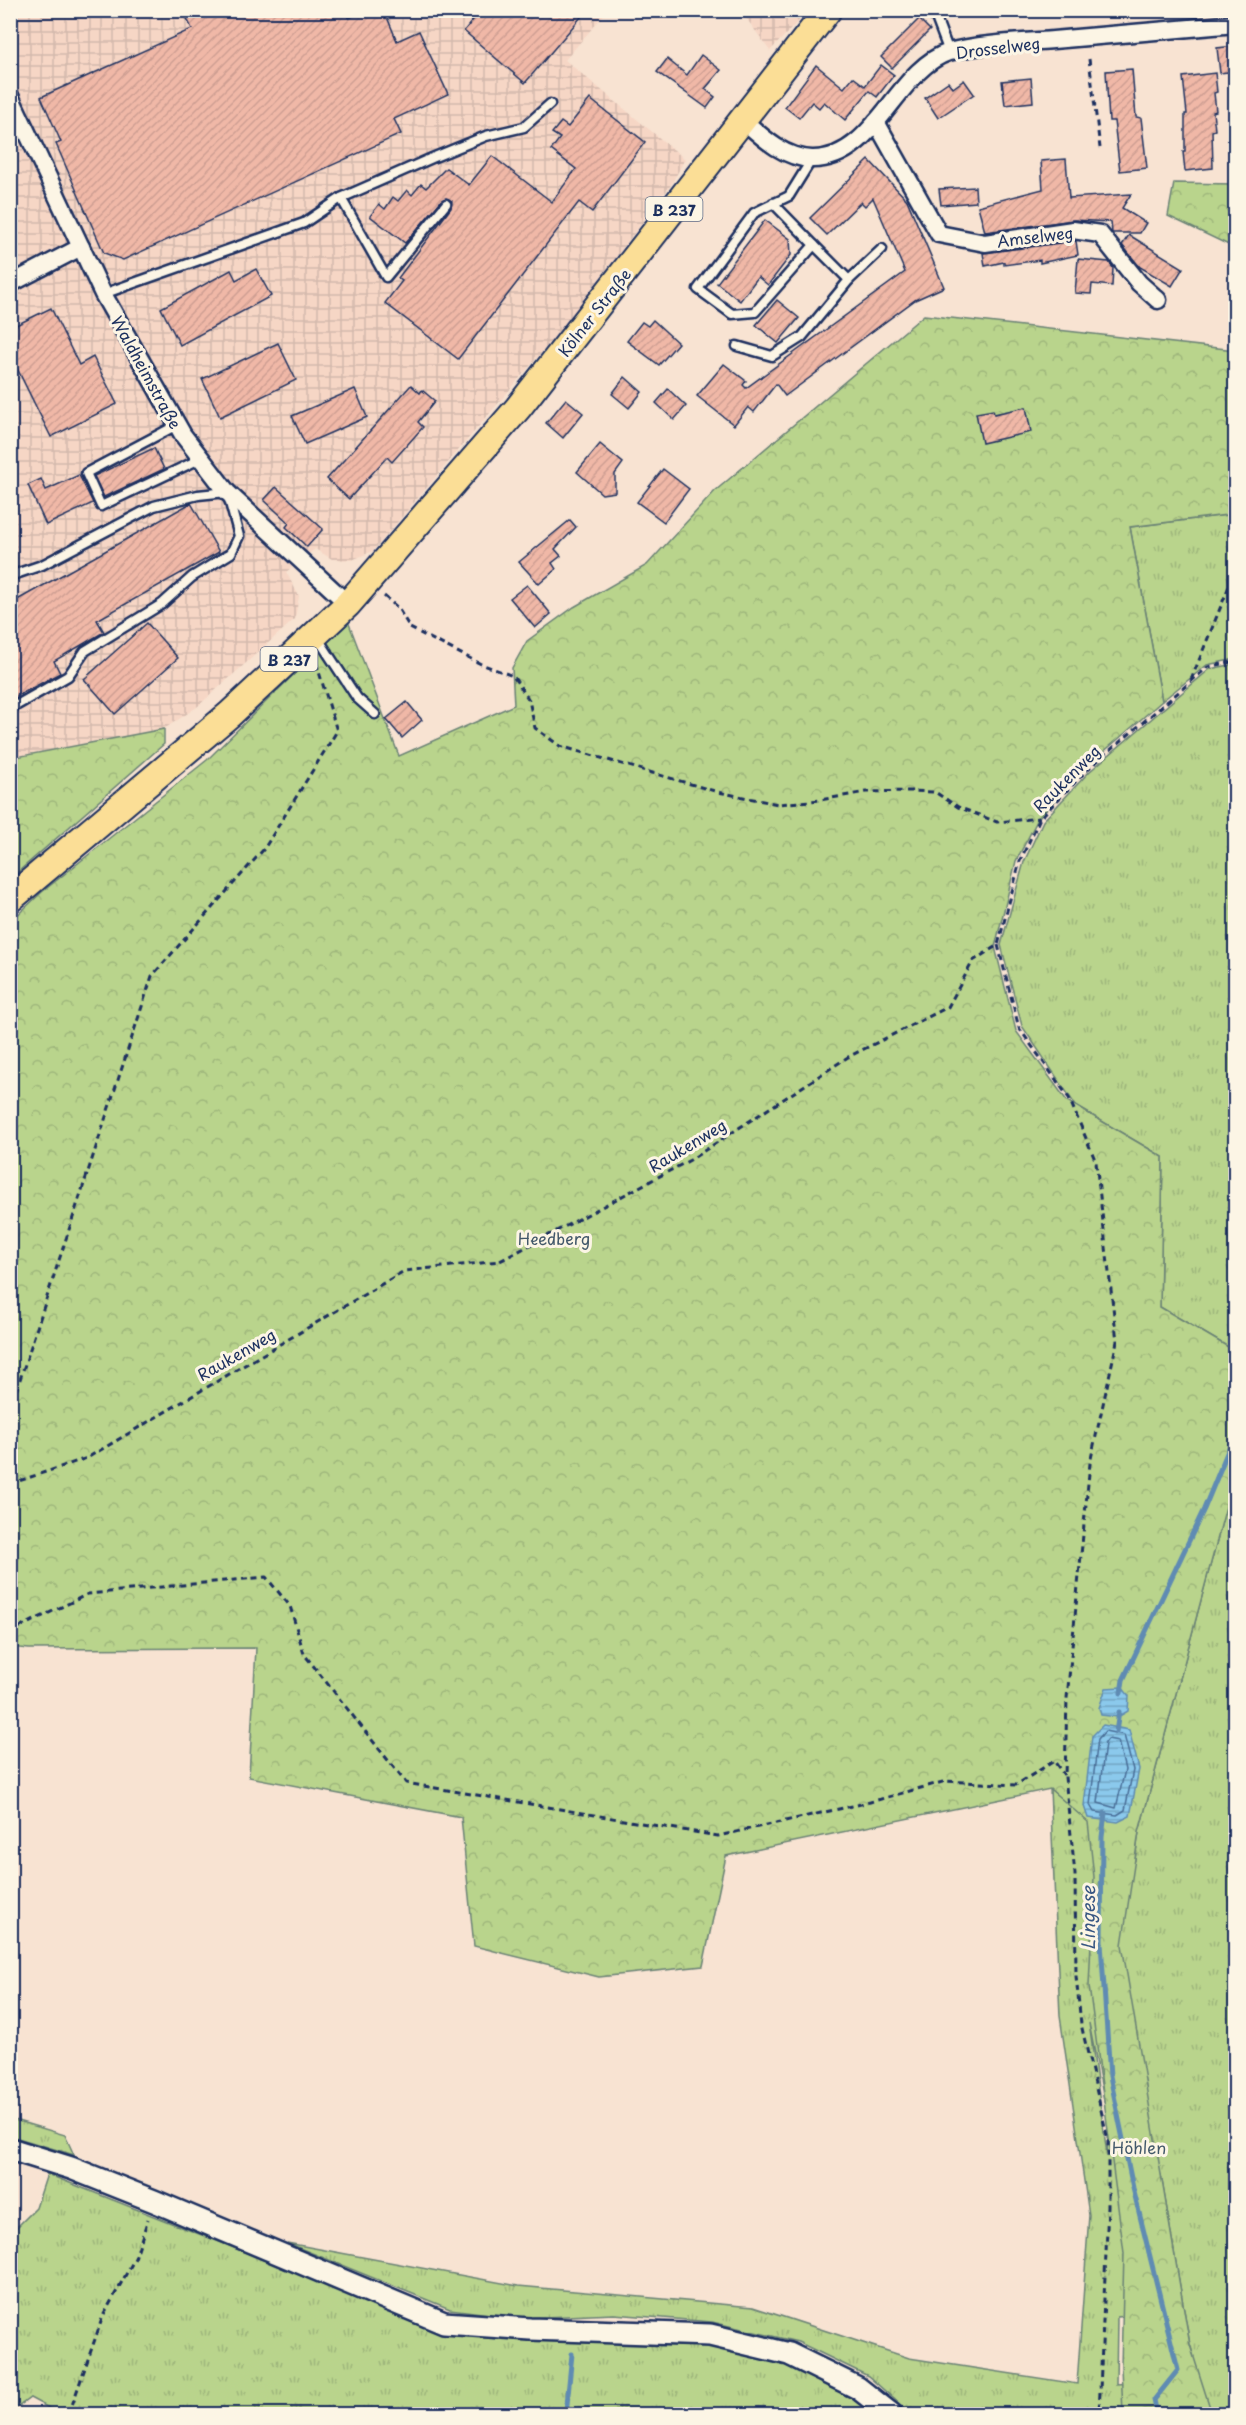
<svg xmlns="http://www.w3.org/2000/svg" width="1246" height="2425" font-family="'Playpen Sans',sans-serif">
<defs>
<pattern id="industrial-grid" width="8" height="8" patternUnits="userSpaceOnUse" patternTransform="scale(1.5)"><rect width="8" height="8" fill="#f6d6c5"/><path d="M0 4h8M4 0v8" fill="none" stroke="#d2b8ac"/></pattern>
<pattern id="grass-tufts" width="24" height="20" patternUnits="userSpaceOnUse" patternTransform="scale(1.5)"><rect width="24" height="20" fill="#b9d48c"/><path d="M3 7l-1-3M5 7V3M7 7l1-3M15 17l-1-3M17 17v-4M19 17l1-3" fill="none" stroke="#9eb67b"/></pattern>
<pattern id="forest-crowns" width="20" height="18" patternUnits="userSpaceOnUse" patternTransform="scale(1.5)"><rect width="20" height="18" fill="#b9d48c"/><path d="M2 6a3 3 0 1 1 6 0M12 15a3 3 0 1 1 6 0" fill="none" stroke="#9eb67b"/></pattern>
<pattern id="water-rules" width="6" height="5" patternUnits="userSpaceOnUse" patternTransform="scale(1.5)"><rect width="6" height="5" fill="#8bc9ec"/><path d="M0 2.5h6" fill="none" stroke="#71a4c2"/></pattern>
<pattern id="building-hatch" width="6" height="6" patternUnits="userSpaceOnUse" patternTransform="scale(1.5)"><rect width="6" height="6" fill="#f0b8a7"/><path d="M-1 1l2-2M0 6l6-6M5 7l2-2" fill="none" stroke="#cd9e92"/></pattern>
</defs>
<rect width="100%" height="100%" fill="#f8e3d2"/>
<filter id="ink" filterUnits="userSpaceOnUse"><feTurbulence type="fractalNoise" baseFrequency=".0167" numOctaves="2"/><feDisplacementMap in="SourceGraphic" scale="12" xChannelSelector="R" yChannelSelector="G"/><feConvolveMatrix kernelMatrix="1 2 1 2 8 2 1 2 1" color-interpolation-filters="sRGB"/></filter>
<g filter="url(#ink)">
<!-- industrial -->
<g fill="url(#industrial-grid)">
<path d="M11 11H607L565 60 685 159 671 185 558 333 373 551 352 560 332 559 315 549 286 572 299 596 295 619 197 707 164 729 11 758Z"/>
<path d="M741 11H808L770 51Z"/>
</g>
<!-- grass -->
<g fill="url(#grass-tufts)" stroke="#6a8275" stroke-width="1.5" fill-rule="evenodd">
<path d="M1235 514V659L1207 665 1162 701 1130 527Z"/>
<path d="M1235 664V1351L1160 1307 1163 1157 1076 1106 1022 1026 1001 945 1024 862 1043 821 1089 772 1210 669Z"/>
<path d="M1235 1473V2414H911L868 2376 798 2342 712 2322 614 2314 520 2318 450 2309 287 2243 518 2286 753 2307 909 2358 1077 2384 1089 2215 1060 2016 1050 1789 1135 1860 1139 1832ZM1089 2023 1109 2125 1107 2154ZM1161 2175 1190 2345 1194 2357 1139 2187ZM1161 2314 1164 2381 1116 2384 1117 2317Z"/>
<path d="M11 2119 65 2135 74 2155 11 2136Z"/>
<path d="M47 2174 440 2329 519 2339 708 2340 787 2359 851 2397 873 2414H60L30 2398 11 2412 10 2243 16 2228 36 2208Z"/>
</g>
<!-- forest -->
<g fill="url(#forest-crowns)" stroke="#6a8275" stroke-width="1.5">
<path d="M1174 183 1235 184V248L1168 216Z"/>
<path d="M924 315 1235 350V514L1130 527 1162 701 1086 767 1039 817 1016 861 995 947 1016 1031 1067 1101 1163 1157 1160 1307 1235 1351V1473L1139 1832 1122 1945 1190 2345 1212 2414H1123L1121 2366 1124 2253 1089 1986 1094 1877 1088 1822 1050 1789 726 1856 703 1966 599 1977 474 1946 461 1817 249 1777 256 1648 29 1649 11 1647V921L42 892 207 760 348 621 399 756 514 705 512 668 527 641 574 607 647 565 715 491Z"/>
<path d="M164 729V744L11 878V758Z"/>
</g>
<!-- water -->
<g fill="url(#water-rules)" stroke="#5e8bb3" stroke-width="1.5">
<path d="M1122 1687 1129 1696 1128 1711 1118 1717 1101 1715 1099 1708 1106 1688Z"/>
<path d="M1103 1725 1129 1730 1139 1769 1130 1816 1118 1822 1088 1818 1084 1806 1092 1736Z"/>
</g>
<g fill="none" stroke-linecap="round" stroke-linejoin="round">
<!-- shore -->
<g stroke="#486d97" stroke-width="1.5">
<path d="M1105 1731 1124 1735 1133 1770 1125 1810 1117 1815 1094 1812 1090 1805 1098 1739Z"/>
<path d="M1108 1739 1118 1741 1125 1770 1116 1808 1098 1803 1105 1743Z"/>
</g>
<!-- stream -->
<g stroke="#5e8bb3" stroke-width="5">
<path d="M1121 1693 1123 1680 1204 1509 1236 1431"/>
<path d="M1116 1732 1119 1712"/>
<path d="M1105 1813 1102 1837 1101 1943 1110 2076 1133 2188 1178 2370 1154 2400 1157 2414"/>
<path d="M566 2414 572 2354"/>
</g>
</g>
<!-- building -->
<g fill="url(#building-hatch)" stroke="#1b2f5e" stroke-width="1.5">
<path d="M183 10H345L349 18 366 10H384L397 41 419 31 448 94 394 119 401 134 123 260 104 253 56 144 61 142 41 97 192 29Z"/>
<path d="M481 10H587L525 83 464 31Z"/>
<path d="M919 19 930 30 892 68 881 57Z"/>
<path d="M1234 46 1236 71 1220 73 1217 48Z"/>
<path d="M701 55 721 70 705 89 715 97 707 108 657 72 667 59 687 75Z"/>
<path d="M816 65 844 88 853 77 865 86 881 65 894 75 877 97 869 91 845 120 824 102 819 108 812 102 799 118 785 107Z"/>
<path d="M1132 69 1136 117 1141 118 1147 168 1120 171 1114 121H1109L1106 71Z"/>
<path d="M1215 73 1217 92 1214 93 1216 111 1213 112 1215 130 1212 131 1213 168 1185 171 1183 152H1185V114H1187L1183 77Z"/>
<path d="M1031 78 1033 102 1005 105 1002 81Z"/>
<path d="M964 80 974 94 938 118 925 98 948 82 953 88Z"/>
<path d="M590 99 645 142 592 212 579 202 458 359 385 303 402 281 398 278 451 208 452 201 446 198 442 200 405 243 370 216 379 204 385 209 393 197 398 201 407 190 412 195 421 184 426 188 446 168 469 185 492 156 552 202 576 169 551 150 560 138 552 133 561 122 568 127Z"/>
<path d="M1066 159 1069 198 1131 194 1122 208 1146 223 1140 233H1112L1111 222 1074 220 985 232 978 206 1043 189 1041 161Z"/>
<path d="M869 160 907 200 944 287 915 300 785 396 776 384 754 412 748 407 734 425 697 396 724 364 746 381 743 385 746 388 905 272 873 198 865 206 861 202 827 235 810 218Z"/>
<path d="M975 187 976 202 941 205 939 189Z"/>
<path d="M765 220 790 239 791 255 768 285 758 277 740 301 717 283Z"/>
<path d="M1129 235 1183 268 1172 286 1140 267 1122 245Z"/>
<path d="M1076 241 1078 255 1040 263V260L1004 265V262L985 266 983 253Z"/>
<path d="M1078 259 1109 262 1113 268 1112 286 1092 284 1091 294 1075 293Z"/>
<path d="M256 269 271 296 180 345 161 308 231 270 236 280Z"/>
<path d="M777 300 799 318 778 343 756 325Z"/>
<path d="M51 308 79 365 93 357 117 404 51 437 10 354V328Z"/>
<path d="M653 320 678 343 659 365 627 341 642 322 648 326Z"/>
<path d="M278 343 296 380 220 417 202 379Z"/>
<path d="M625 377 642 392 629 408 612 394Z"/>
<path d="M411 385 420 393 422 390 435 401 418 422 423 427 392 462 387 457 349 499 327 479Z"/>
<path d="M355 389 367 417 305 444 292 416Z"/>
<path d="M668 389 686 406 674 420 656 403Z"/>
<path d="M566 399 583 413 563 438 546 423Z"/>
<path d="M1026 407 1031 432 982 443 976 413 993 410 994 414Z"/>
<path d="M600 444 623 463 615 474V492L602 494 577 472Z"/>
<path d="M154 448 164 469 104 497 94 476Z"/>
<path d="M663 469 689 489 664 522 637 502Z"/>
<path d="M79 475 93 503 46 525 28 485 41 479 46 490Z"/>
<path d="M276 487 323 529 307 547 286 527 289 523 264 500Z"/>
<path d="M191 503 219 552 97 620 104 632 54 661 60 673 10 700V604Z"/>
<path d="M570 520 576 527 555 549 561 556 552 563 556 569 539 584 519 562Z"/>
<path d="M527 585 551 614 535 628 510 598Z"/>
<path d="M147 623 178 658 115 714 84 679Z"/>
<path d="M407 702 422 720 402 738 386 719Z"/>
</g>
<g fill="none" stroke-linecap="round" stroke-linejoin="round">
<defs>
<g id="service">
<path d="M933 10 949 52"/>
<path d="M341 198 386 277 446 204"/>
<path d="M773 203 814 245 755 312 732 314 698 289 754 213 789 196 812 159"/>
<path d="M849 280 882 249"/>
<path d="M103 294 304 223 341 198 432 158 486 136 524 127 550 104"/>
<path d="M737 346 772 356 802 337 849 280 814 245"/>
<path d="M177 425 86 473 101 506 200 459"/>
<path d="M10 576 42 565 154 506 198 495 227 492 239 536 231 553 192 577 162 604 85 651 68 676 10 709"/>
<path d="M317 637 357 698 375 714"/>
</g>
<g id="minor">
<path d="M10 96 103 294 183 435 227 492 348 604"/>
<path d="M742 119C762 137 783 158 812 159 875 160 896 69 949 52 976 44 1025 42 1053 40 1114 35 1175 29 1236 24"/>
<path d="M876 122 939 234 985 243 1073 230 1100 234 1139 283 1158 300"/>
<path d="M10 284 81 247"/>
</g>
<path id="tertiary" d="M10 2149 71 2168 154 2201 444 2323 530 2329 710 2335 789 2354 858 2388 891 2414"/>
<path id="primary" d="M10 899 230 714 348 604 518 408 828 10"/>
</defs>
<!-- service casing -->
<use href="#service" stroke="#1b2f5e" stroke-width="13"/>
<!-- minor casing -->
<use href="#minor" stroke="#1b2f5e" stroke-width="21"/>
<!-- tertiary casing -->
<use href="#tertiary" stroke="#1b2f5e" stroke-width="26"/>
<!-- primary casing -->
<use href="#primary" stroke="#1b2f5e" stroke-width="30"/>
<!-- path -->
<g stroke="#1b2f5e" stroke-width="3" stroke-dasharray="6 4.5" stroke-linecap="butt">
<path d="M1089 59 1100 148"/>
<path d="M384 596 398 608 410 628 481 664 513 676 529 700 535 728 560 746 718 792 778 804 820 800 866 792 911 791 935 792 958 807 997 822 1040 818"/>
<path d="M1191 680 1236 569"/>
<path d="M998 945 1019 1028 1069 1098 1096 1162 1117 1341 1090 1463 1067 1698 1065 1777 1075 1874 1076 1976 1081 2024 1108 2140V2206L1099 2414"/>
<path d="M10 1410 152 976 264 849 337 731 316 662"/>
<path d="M10 1484 87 1458 404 1271 500 1261 690 1160 848 1057 948 1007 973 961 998 945 1020 861 1040 818 1088 769 1208 667 1236 661"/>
<path d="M10 1632 88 1594 266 1577 290 1606 304 1654 406 1783 718 1836 870 1802 946 1781 1016 1785 1054 1761 1064 1775"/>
<path d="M69 2414 103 2316 135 2258 148 2219"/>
</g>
<!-- service -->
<use href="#service" stroke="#fcf5e5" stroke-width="8"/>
<!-- minor -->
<use href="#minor" stroke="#fcf5e5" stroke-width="16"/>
<!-- tertiary -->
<use href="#tertiary" stroke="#fcf5e5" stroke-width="21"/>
<!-- primary -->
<use href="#primary" stroke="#fbde96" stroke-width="26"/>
</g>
</g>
<g text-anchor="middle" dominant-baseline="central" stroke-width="6" stroke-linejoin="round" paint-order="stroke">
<!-- shield labels -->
<g fill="#fcf5e5" stroke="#5e6a86" stroke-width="1.5">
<rect x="645.5" y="197" width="57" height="24" rx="4.5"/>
<rect x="260.5" y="647" width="57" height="24" rx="4.5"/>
</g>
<g font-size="15" font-weight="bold" fill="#1b2f5e">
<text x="674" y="209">B 237</text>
<text x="289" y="659">B 237</text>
</g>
<!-- street labels -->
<g font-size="16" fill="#1b2f5e" stroke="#fcf5e5">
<text transform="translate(998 47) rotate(-7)">Drosselweg</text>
<text transform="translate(1035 236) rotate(-7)">Amselweg</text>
<text transform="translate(594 312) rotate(-52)">Kölner Straße</text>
<text transform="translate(147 372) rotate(61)">Waldheimstraße</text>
<text transform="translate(1066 778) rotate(-45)">Raukenweg</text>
<text transform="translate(687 1145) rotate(-31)">Raukenweg</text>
<text transform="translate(236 1354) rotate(-30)">Raukenweg</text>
</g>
<!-- park labels -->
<g font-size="16" fill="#42586a" stroke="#fcf5e5">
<text x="554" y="1238">Heedberg</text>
<text x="1139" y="2147">Höhlen</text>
</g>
<!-- water labels -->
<g font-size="18" font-style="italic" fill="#375682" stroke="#fcf5e5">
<text transform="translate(1087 1918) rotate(-90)">Lingese</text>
</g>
</g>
<!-- margin -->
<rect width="1246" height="2425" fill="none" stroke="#fcf5e5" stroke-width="36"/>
<rect x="18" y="18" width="1210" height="2389" fill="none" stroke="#1b2f5e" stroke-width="2" filter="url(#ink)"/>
</svg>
